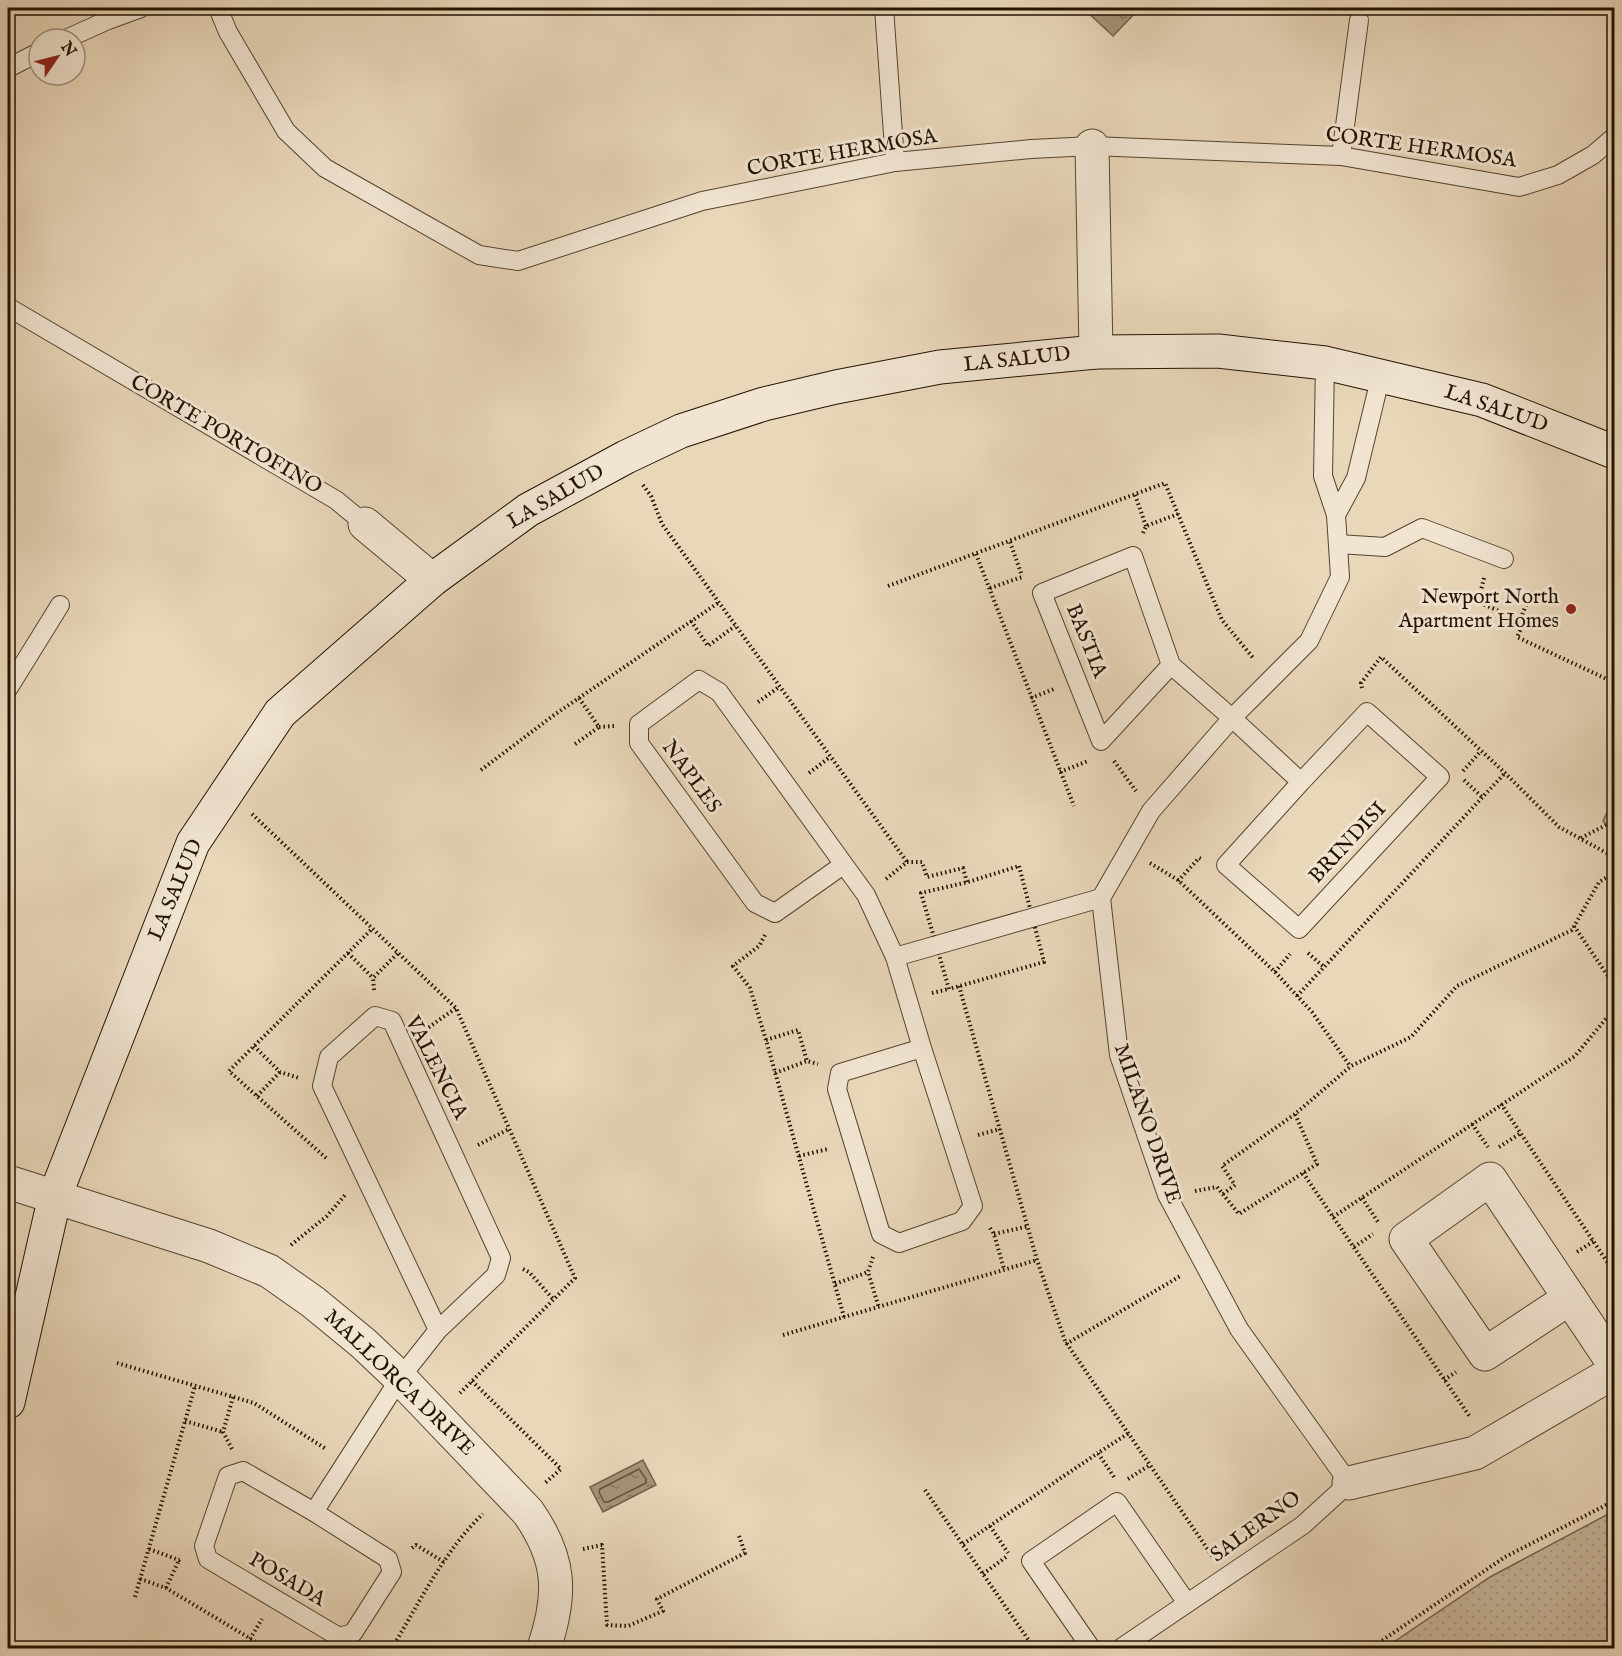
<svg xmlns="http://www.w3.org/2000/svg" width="1622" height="1656" font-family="'IM FELL English',serif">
<defs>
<pattern id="grass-dots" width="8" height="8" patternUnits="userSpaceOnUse" patternTransform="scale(1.5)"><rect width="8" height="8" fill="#c7b69b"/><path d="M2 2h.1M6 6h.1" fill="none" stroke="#ab9c84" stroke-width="1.8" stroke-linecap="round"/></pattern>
<pattern id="water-ripples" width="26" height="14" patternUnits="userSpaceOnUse" patternTransform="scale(1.5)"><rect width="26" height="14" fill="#a5947b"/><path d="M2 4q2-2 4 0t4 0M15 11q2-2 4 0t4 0" fill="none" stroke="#867862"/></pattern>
</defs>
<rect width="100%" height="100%" fill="#e9d7ba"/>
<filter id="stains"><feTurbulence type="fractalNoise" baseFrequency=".00333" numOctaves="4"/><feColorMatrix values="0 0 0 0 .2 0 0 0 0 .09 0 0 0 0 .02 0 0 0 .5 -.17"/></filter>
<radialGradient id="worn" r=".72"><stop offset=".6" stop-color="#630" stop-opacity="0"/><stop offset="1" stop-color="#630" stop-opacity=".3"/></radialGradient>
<!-- grass -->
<g fill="url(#grass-dots)" stroke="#74644e" stroke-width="1.5">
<path d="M1614 798V835L1603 821Z"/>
<path d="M1614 1511V1648H1385L1490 1577Z"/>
</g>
<!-- water -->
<g fill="url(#water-ripples)" stroke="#71604a" stroke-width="1.5">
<path d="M1083 8H1140L1113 36Z"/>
<path d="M643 1460 656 1485 603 1512 590 1487Z"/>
</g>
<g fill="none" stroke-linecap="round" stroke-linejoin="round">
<!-- shore -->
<path stroke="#64543e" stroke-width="1.5" d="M639 1469 646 1479V1483L608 1502H604L599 1492 600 1489Z"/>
<defs>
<g id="lane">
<path d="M218 8 228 32 286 131 325 168 479 255 518 261 702 201 895 162 1031 149 1092 146 1341 156 1519 187 1558 175 1593 155 1614 137"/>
<path d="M884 8 895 162"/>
<path d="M66 39 108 20 141 8"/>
<path d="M8 68 39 52"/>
<path d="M1341 156 1359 20"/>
<path d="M8 307 336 500 365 524"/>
<path d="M1336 515 1356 478 1381 375"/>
<path d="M1338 544 1385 547 1422 528 1504 559"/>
<path d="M1171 665 1101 741 1042 593 1133 556 1171 665 1232 718 1301 782 1226 865 1299 929 1440 777 1367 712 1301 782"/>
<path d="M8 689 60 605"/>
<path d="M843 865 775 913 755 903 639 743V724L699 680 719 692 866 895 895 957 922 1048 973 1206 962 1221 899 1243 881 1234 837 1089 840 1073 922 1048"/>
<path d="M895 957 1101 898"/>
<path d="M243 1471 314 1512 388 1559 392 1572 353 1633 339 1637 208 1559 204 1546 228 1476Z"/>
<path d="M314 1512 400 1378 438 1330 496 1275 501 1258 392 1021 375 1016 329 1057 322 1086 438 1330"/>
<path d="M1091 1648 1031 1561 1117 1502 1187 1603"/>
<path d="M1121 1648 1303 1525 1349 1483 1239 1329 1167 1195 1119 1055 1101 898 1151 811 1232 718 1309 641 1340 577 1336 515 1323 476 1325 363"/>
</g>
<g id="street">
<path d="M1092 146 1096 352"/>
<path d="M365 524 432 580"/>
<path d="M8 1182 209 1246 269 1271 313 1302 363 1343 400 1378 528 1512C561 1559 562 1594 544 1648"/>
<path d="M1570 1298 1485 1354 1406 1239 1490 1179 1614 1364"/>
<path d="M1349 1483 1475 1453 1614 1372"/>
</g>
<path id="secondary" d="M8 1402 55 1196 193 843 280 713 432 580 528 510 626 457 681 431 764 404 836 387 940 367 1096 352 1218 351 1325 363 1482 400 1614 452"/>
</defs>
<!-- lane casing -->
<use href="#lane" stroke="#54442f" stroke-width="20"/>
<!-- street casing -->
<use href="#street" stroke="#54442f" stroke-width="35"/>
<!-- secondary casing -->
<use href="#secondary" stroke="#221301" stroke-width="35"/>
<!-- path -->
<g stroke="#221301" stroke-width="4" stroke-dasharray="1.5 3" stroke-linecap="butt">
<path d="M643 485 651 496 662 524 907 862"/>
<path d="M1135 495 1146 526"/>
<path d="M1143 533 1146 526 1178 514"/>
<path d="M1010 542 1022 576"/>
<path d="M976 554 1074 806"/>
<path d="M1484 578 1478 602 1520 620 1531 593 1537 596"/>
<path d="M888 586 1165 483 1222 620 1254 659"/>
<path d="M990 588 1022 577"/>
<path d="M1520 620 1524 622 1517 637 1613 682 1614 680"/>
<path d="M691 621 708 646 735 626"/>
<path d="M1362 688 1361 683 1381 657 1505 773 1559 827 1614 857"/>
<path d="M1031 698 1054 689"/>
<path d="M758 702 779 687"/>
<path d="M599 727 614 726"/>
<path d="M575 744 599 727 579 698"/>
<path d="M1114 761 1136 791"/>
<path d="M481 770 554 715 718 603"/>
<path d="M1463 771 1481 751"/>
<path d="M1060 772 1088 761"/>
<path d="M809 773 830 757"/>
<path d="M1464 780 1482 797"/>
<path d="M252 814 456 1008 575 1278 460 1393"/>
<path d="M1581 838 1606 825 1614 817"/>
<path d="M1150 863 1178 880 1275 972 1312 1012 1350 1066"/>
<path d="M1019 866 1044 962 949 989 921 893 968 882Z"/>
<path d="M886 879 907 862H922L927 877 963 868 967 882"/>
<path d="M1178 881 1199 858 1201 859"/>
<path d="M1574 926 1614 985"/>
<path d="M765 935 759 946 733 966 750 988 766 1040 844 1317"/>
<path d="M348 953 373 978"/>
<path d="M1308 953 1324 967"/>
<path d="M1275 972 1290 954"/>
<path d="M959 986 1037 1260 1065 1341 1213 1557"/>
<path d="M374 990 373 978 398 953"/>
<path d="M932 993 949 989"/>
<path d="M1297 996 1505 773"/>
<path d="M425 1030 456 1008"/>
<path d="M766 1040 798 1030 807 1061 818 1064"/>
<path d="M254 1046 280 1072 299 1078"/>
<path d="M775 1073 807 1061"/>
<path d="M257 1096 280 1072"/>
<path d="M1501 1104 1614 1272"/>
<path d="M1472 1124 1488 1147"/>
<path d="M978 1135 1000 1129"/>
<path d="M478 1145 509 1129"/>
<path d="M1499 1147 1521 1133"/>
<path d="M799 1156 828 1149"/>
<path d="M326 1158 229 1071 372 929"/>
<path d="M1303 1173 1470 1417"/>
<path d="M1195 1191 1217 1187 1239 1214 1317 1164 1295 1114 1351 1066 1411 1037 1457 986 1572 930 1599 882 1614 873"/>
<path d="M1223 1194 1235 1185 1222 1166 1295 1114"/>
<path d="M1362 1198 1378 1222"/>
<path d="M1333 1217 1575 1056 1614 1009"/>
<path d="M990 1228 994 1234 1004 1269"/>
<path d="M994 1234 1029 1226"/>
<path d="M291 1245 327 1216 345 1195"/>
<path d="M1354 1247 1373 1234"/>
<path d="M1577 1252 1594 1241"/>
<path d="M873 1257 868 1272 879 1308"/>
<path d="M523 1269 529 1272 554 1300"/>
<path d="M835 1284 868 1272"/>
<path d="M783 1335 1037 1260"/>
<path d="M1066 1344 1182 1275"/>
<path d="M117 1363 254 1403 326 1449"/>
<path d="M1444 1380 1456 1372"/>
<path d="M472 1381 561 1469 545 1483"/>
<path d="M185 1421 223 1432"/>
<path d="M232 1449 223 1432 233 1397"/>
<path d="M1114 1477 1098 1453 1129 1433"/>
<path d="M1128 1479 1150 1465"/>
<path d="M925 1490 1034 1648"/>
<path d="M990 1526 1008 1553"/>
<path d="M963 1544 1098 1453"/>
<path d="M412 1548 416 1545 444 1562"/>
<path d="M149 1549 179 1560 182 1558"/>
<path d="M583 1549 602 1545 607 1625 628 1626 663 1611 657 1599 745 1553 739 1536"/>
<path d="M983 1574 1006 1557"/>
<path d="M140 1579 166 1588 266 1648"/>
<path d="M166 1588 179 1560"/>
<path d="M135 1597 195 1386"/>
<path d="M250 1639 262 1619"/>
<path d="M392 1648C418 1605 446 1548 483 1514"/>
<path d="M1371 1648 1505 1557 1614 1501"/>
</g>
<!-- lane -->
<use href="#lane" stroke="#f1e5d2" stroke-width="18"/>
<!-- street -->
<use href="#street" stroke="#f1e5d2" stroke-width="33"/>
<!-- secondary -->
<use href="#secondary" stroke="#f1e5d2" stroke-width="33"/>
</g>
<!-- markers -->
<circle fill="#8f2418" stroke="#f1e5d2" stroke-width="2" cx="1571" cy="609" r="6"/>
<g text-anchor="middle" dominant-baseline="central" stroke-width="6" stroke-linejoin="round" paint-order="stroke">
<!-- street labels -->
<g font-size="21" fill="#221301" stroke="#f1e5d2">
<text transform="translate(1421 148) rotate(8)">CORTE HERMOSA</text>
<text transform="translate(842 153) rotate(-10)">CORTE HERMOSA</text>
<text transform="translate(1017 360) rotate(-6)">LA SALUD</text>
<text transform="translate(1496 409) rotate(19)">LA SALUD</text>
<text transform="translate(226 435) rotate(30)">CORTE PORTOFINO</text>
<text transform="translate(556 497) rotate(-30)">LA SALUD</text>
<text transform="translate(1086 641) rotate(68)">BASTIA</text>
<text transform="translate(691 777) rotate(54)">NAPLES</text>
<text transform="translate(1348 843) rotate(-47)">BRINDISI</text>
<text transform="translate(176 890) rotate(-67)">LA SALUD</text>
<text transform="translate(436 1068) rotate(63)">VALENCIA</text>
<text transform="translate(1147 1124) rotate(71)">MILANO DRIVE</text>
<text transform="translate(399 1383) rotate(44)">MALLORCA DRIVE</text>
<text transform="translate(1256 1527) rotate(-36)">SALERNO</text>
<text transform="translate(287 1580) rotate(31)">POSADA</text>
</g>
<!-- poi labels -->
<g font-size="21" fill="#221301" stroke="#f1e5d2" text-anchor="end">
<text x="1559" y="597">Newport North<tspan x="1559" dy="24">Apartment Homes</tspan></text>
</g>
</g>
<!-- margin -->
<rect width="1622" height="1656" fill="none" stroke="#e9d7ba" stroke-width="30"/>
<rect x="9" y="9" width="1604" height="1638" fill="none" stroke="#221301" stroke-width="3"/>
<rect x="15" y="15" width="1592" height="1626" fill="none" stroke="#221301" stroke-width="1.5"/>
<!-- north arrow -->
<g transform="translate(57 57) rotate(55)"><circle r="28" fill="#f1e5d2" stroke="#9e917e" stroke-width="1.5"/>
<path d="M0-4.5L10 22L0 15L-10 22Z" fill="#8f2418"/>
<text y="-9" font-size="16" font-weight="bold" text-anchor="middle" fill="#221301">N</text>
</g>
<rect width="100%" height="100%" filter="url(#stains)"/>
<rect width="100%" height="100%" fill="url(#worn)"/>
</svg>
